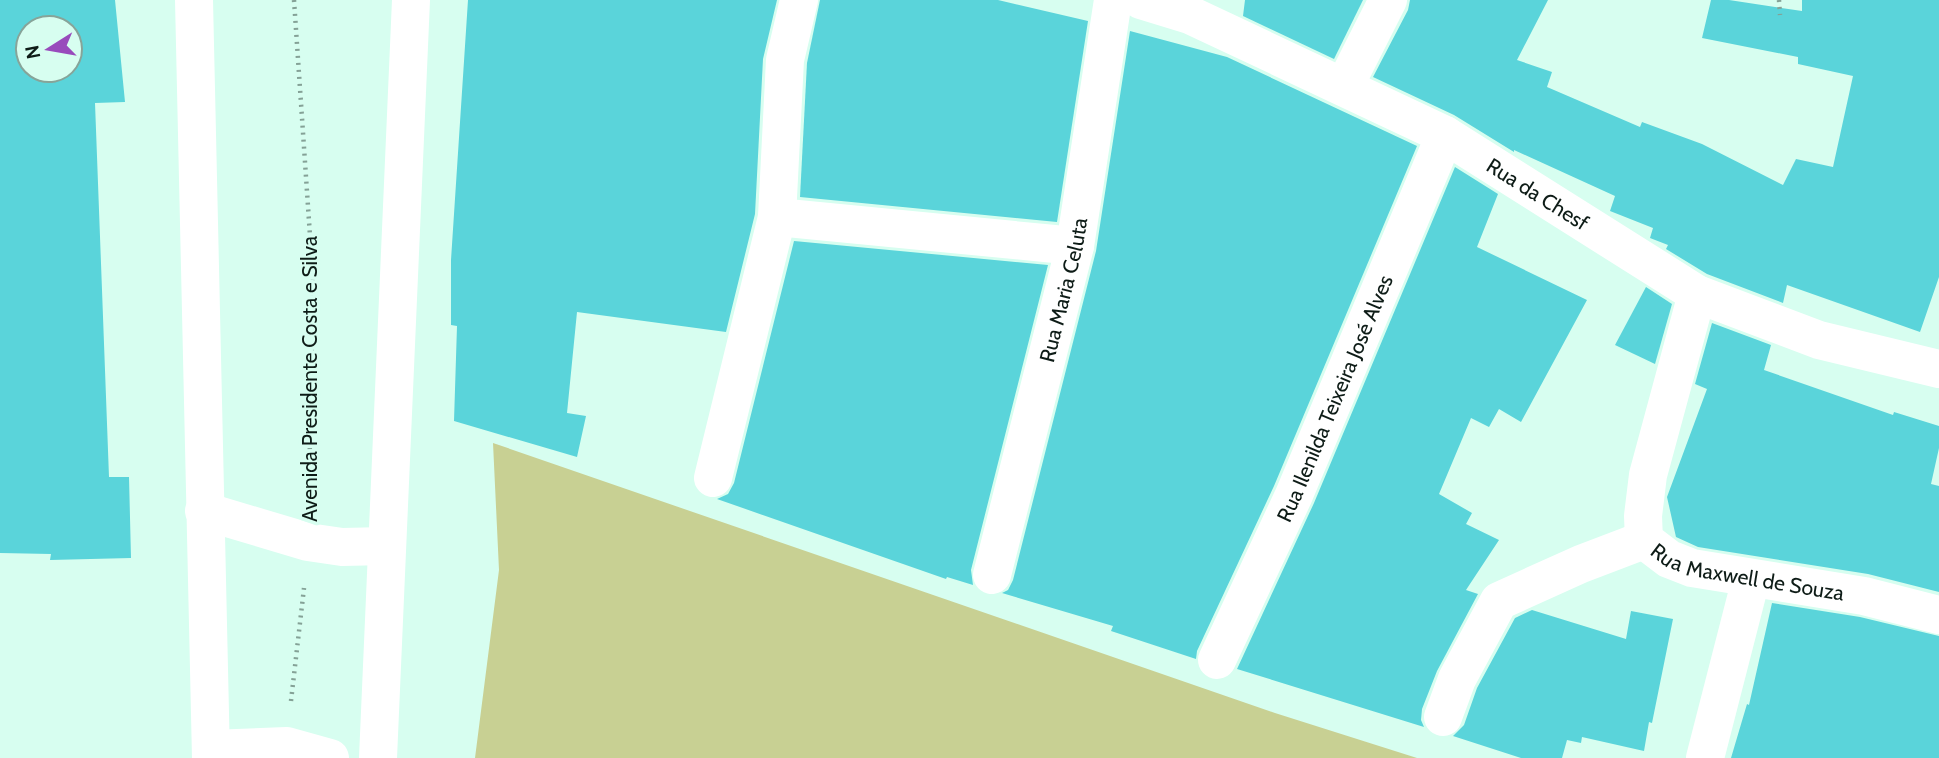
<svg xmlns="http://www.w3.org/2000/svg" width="1939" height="758" font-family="Cabin,sans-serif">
<rect width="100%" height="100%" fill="#d7fef0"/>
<!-- green -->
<path fill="#c8d093" d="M493 443 1275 713 1417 758H475L499 570Z"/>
<!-- building -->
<g fill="#5ad4da" fill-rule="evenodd">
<path d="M0 0H115L125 102 95 103 109 477H129L131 558 50 560 51 554 0 553ZM28 28H70V70H28Z"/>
<path d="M468 0H777L763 59 755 214 726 332 577 312 567 413 586 416 577 457 454 421 457 326 451 325V260Z"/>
<path d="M820 0H998L1088 21 1057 222 800 197 807 63Z"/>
<path d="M1245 0H1363L1334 59 1243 16Z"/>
<path d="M1410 0H1548L1517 60 1552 72 1547 87 1640 127 1642 122 1702 144 1783 185 1796 159 1833 167 1853 76 1798 64V57L1702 38 1711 0H1729L1802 11V0H1939V277L1920 332 1787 285 1783 303 1707 274 1666 249 1668 245 1650 238 1653 228 1610 211 1615 196 1514 150V152L1454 115 1373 77 1408 10Z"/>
<path d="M1130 31 1227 57 1417 146 1274 486 1197 651 1196 659 1111 631 1113 626 1002 593 1008 590 1013 580 1096 251Z"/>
<path d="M1455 167 1498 194 1477 247 1587 300 1521 422 1499 409 1489 427 1471 418 1439 494 1472 513 1466 524 1499 540 1466 590 1478 594 1437 671 1422 709 1421 720 1424 727 1237 669 1314 503Z"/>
<path d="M794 241 1048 265 971 570 973 585 947 577 946 579 717 499 728 494 734 483Z"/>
<path d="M1646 287 1672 304 1655 364 1615 345Z"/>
<path d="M1712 323 1771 345 1764 370 1893 415 1894 412 1939 426V448L1931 484 1939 486V592L1868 574 1698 547 1676 537 1667 497 1707 389 1695 384Z"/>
<path d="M1772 603 1860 617 1939 636V758H1731L1747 704 1749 705Z"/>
<path d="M1532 610 1626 639 1631 611 1673 619 1652 723 1649 722 1644 751 1582 737 1581 743 1567 740 1562 758H1521L1453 736 1464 725 1477 688 1515 618Z"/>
</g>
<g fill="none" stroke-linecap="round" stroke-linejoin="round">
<!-- path -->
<g stroke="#84a196" stroke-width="4.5" stroke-dasharray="2 5" stroke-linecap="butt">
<path d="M294 0 313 280 309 492"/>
<path d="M1779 0 1780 15"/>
<path d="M291 701 304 588"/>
</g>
<!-- street -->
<g stroke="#fff" stroke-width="38">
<path id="s1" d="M1141 0 1190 15 1445 135 1697 294 1819 340 1939 369"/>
<path d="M1344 87 1388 0"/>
<path d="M777 217 1075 246"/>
<path id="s2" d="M1697 294 1648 475 1643 516 1644 540 1669 559 1692 568 1864 596 1939 615"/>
<path d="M713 478 777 217 785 60 799 0"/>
<path id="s3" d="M992 575 1075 246 1113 0"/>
<path id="s4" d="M1217 660 1294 495 1445 135"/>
<path d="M1443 717 1457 679 1499 601 1581 564 1644 540"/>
<path d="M1705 758 1751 579"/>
</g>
<!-- primary -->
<g stroke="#fff" stroke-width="38">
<path d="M194 0 211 758"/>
<path d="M204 511 308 542 342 547 386 546"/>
<path d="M211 749 287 746 330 758"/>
<path d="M378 758 411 0"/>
</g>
</g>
<g text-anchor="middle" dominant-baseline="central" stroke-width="7" stroke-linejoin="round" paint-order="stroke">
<!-- street labels -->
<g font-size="21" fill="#0e1c17" stroke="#d7fef0">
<text stroke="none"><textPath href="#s1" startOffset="443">Rua da Chesf</textPath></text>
<text stroke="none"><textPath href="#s3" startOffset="294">Rua Maria Celuta</textPath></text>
<text transform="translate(309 379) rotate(-90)">Avenida Presidente Costa e Silva</text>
<text stroke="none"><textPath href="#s4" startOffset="287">Rua Ilenilda Teixeira José Alves</textPath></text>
<text stroke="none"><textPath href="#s2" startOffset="364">Rua Maxwell de Souza</textPath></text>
</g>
</g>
<!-- north arrow -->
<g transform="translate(49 49) rotate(259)"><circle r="33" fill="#d7fef0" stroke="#87a499" stroke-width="2"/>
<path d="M0-5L12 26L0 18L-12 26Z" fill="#984bbc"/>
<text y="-10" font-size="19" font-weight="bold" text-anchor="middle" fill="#0e1c17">N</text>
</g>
</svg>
